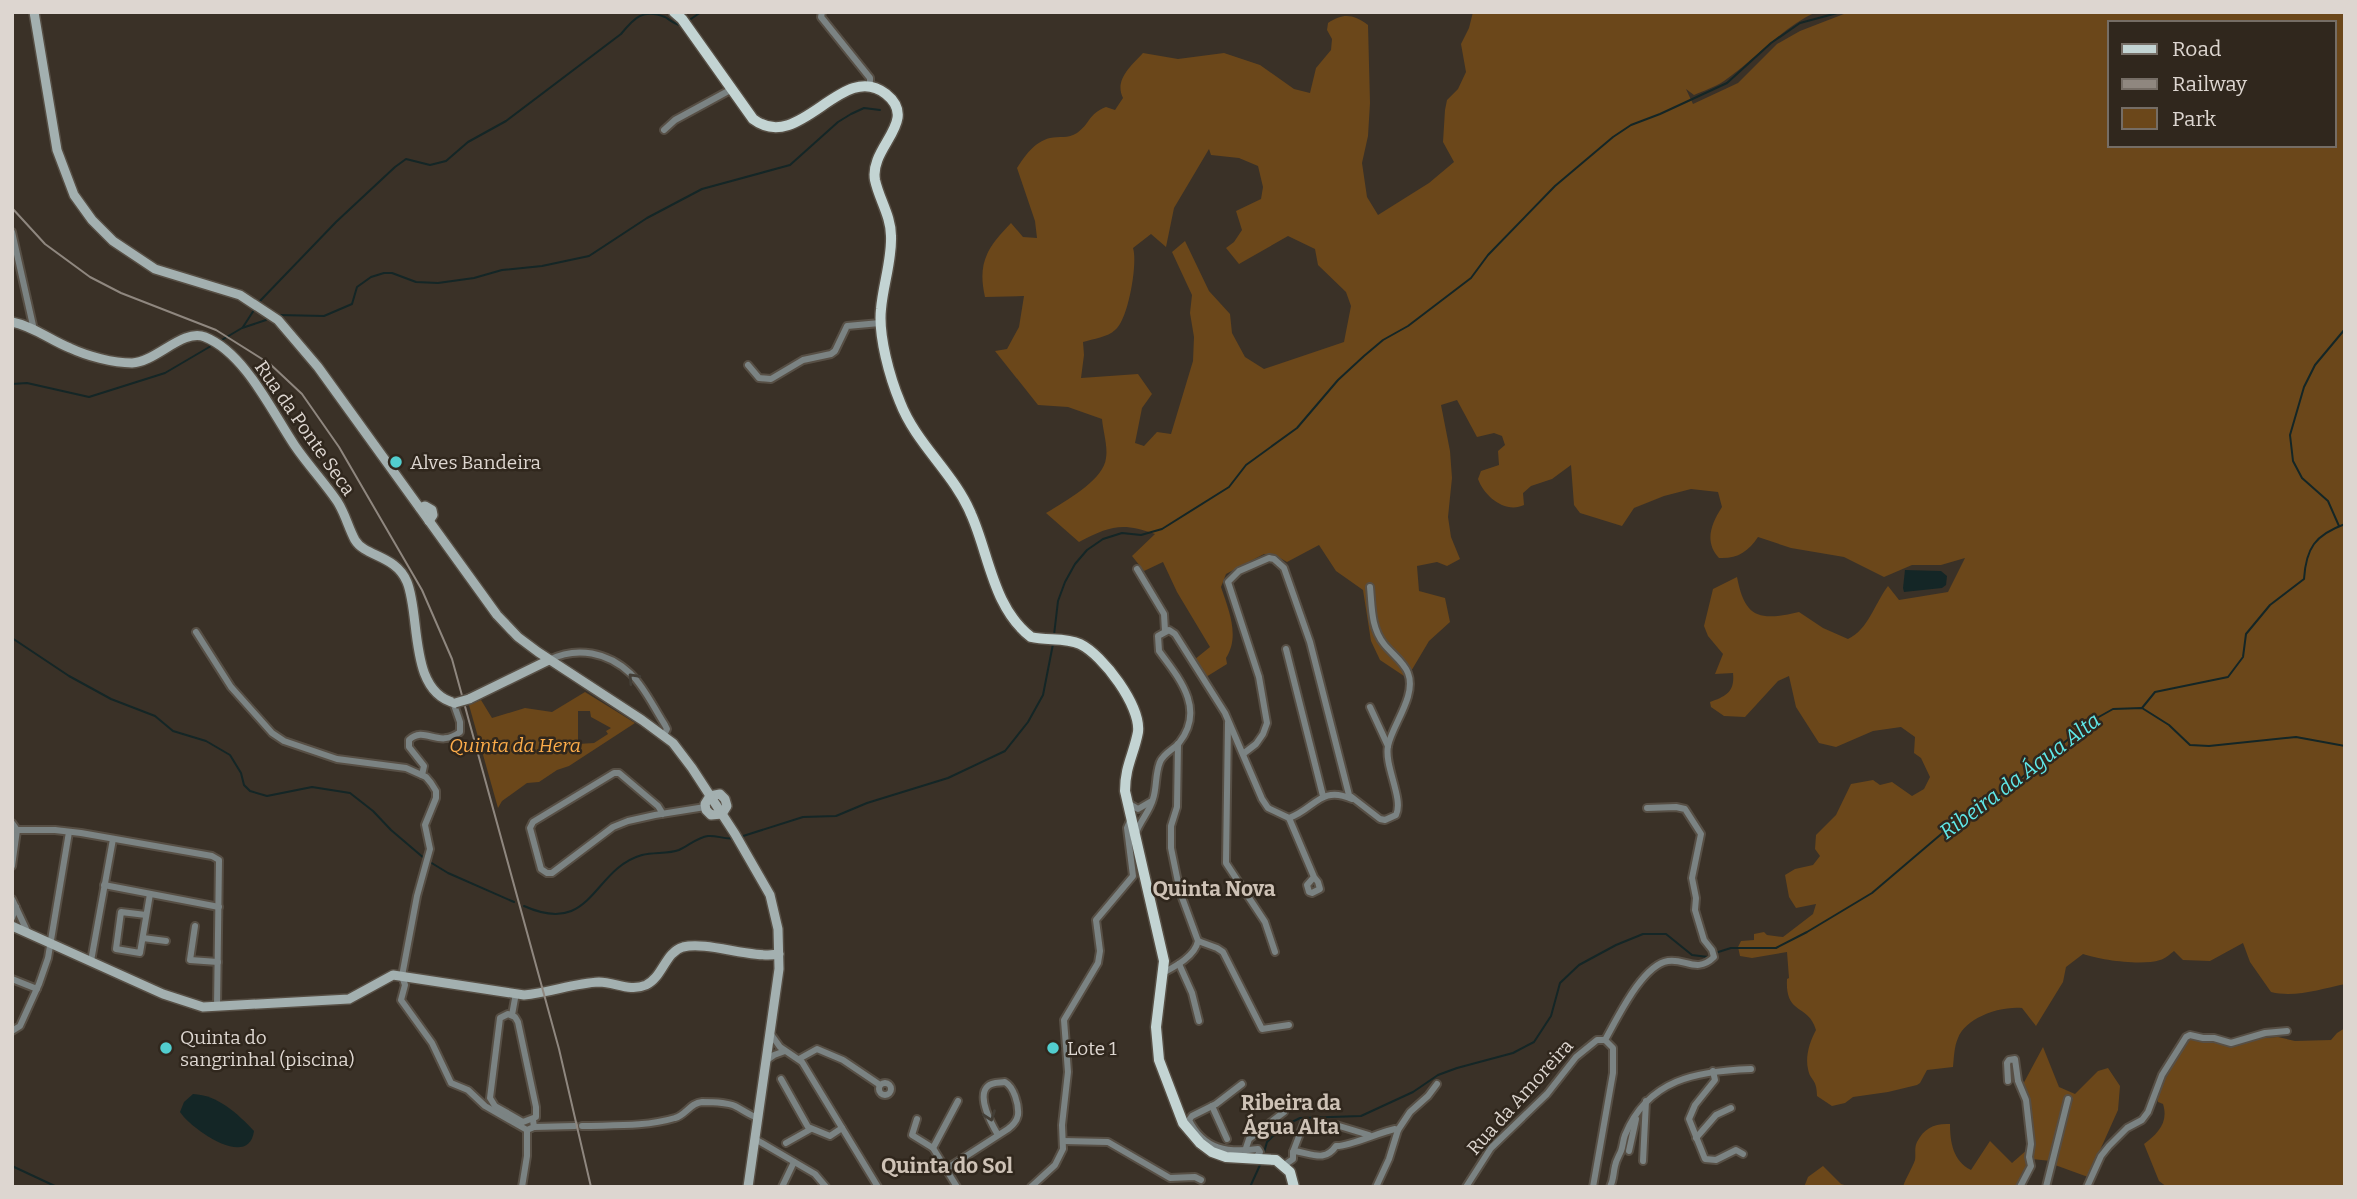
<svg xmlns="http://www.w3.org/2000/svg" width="2357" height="1199" font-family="Bitter,serif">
<rect width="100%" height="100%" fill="#3a3127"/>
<!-- green -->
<g fill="#6b471a" fill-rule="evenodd">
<path d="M1473 12H1816C1780 29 1756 59 1724 81 1715 87 1703 91 1694 95L1686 89 1693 104 1738 83 1777 44 1800 31 1849 12H2345V984C2321 989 2295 998 2271 992L2250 962 2243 943 2210 961 2183 960 2174 951C2170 954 2165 959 2160 960 2142 966 2100 960 2083 954L2066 967 2063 982 2036 1026 2022 1008C2001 1006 1966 1017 1958 1038 1954 1047 1954 1058 1953 1067L1927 1070 1920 1083 1917 1085 1888 1092 1853 1097 1845 1103 1832 1106 1817 1096C1817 1078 1810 1081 1808 1069 1805 1056 1810 1041 1816 1030 1808 1003 1785 1016 1787 979L1789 978 1787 952 1752 958 1740 956 1738 947 1741 941 1754 940V934L1764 932 1767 935 1783 937 1813 914 1816 904 1796 908 1789 897 1785 875 1795 869 1813 865 1820 856 1815 849 1816 835 1836 815 1851 784 1873 780 1880 785 1892 782 1912 796 1924 789 1930 777 1921 758 1914 753 1915 737 1901 727 1873 731 1836 747 1819 743 1796 707 1789 676 1778 681 1745 717 1724 716 1711 707 1710 702C1726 696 1735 692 1733 673L1715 674 1723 654 1708 636 1704 626 1713 589 1737 577C1745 619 1760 621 1799 612L1823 628 1848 639C1868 630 1875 603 1888 586L1899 600 1948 592 1965 558 1941 565H1912L1884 577 1844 557 1791 548 1758 537C1748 552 1737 559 1719 558 1704 542 1711 524 1722 507L1718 492 1691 489 1664 496 1634 508 1622 526 1580 513 1574 505 1571 465 1552 479 1531 486 1523 493 1524 505C1505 514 1484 496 1478 479L1481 471 1499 465 1498 451 1505 445 1502 436 1494 433 1477 437 1457 400 1441 405 1450 451 1452 478 1448 517 1451 537 1460 559 1447 566 1437 562 1417 566 1419 591 1445 598 1450 622 1429 641 1407 678 1380 660 1371 641 1363 590 1336 571 1319 545 1287 562 1278 557 1264 554 1226 574 1221 587C1229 611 1240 636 1226 658L1227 664 1206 677 1194 660 1210 647 1177 592 1163 562 1144 571 1132 556 1155 534C1122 522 1110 526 1079 542L1046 513C1064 502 1104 480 1106 458 1108 446 1103 431 1102 419L1068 407 1038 405 995 351 1007 349 1019 327 1024 296 985 297C977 262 988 247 1011 223L1023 237 1037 238 1035 221 1017 168C1025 156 1034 142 1050 138 1059 136 1068 139 1077 133 1090 124 1088 114 1106 107L1115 110 1123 98C1114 80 1131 66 1143 53L1178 59 1224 53 1260 65 1294 89 1310 93 1316 68 1331 50 1332 39 1327 30 1328 23C1343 13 1353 14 1368 25L1370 103 1368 136 1362 163 1367 197 1378 215 1429 183 1454 162 1443 142 1445 110 1447 100 1458 89 1466 72 1461 44 1469 28ZM2110 23H2334V145H2110ZM1209 149 1211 155 1239 158 1258 166 1263 187 1261 199 1236 211 1242 230 1234 242 1226 248 1239 264 1288 236 1315 249 1318 265 1346 292 1351 306 1344 342 1264 369 1245 357 1232 333 1230 314 1209 291 1185 241 1172 252 1192 295 1190 313 1194 337 1193 361 1171 434 1157 432 1144 446 1135 443 1142 408 1152 394 1138 374 1081 378 1084 355 1083 342C1093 339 1108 337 1115 330 1128 321 1138 263 1133 248L1151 234 1166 247 1174 208Z"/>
<path d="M585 692 635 723 569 766 557 770 539 782 527 783 502 801 498 808 469 705 481 700 492 718 525 708 552 712ZM578 711H590L591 717 611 728 606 731 608 734 594 743 578 744Z"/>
<path d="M2345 1028V1187H2167L2159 1181 2144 1144C2157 1134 2169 1123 2163 1104L2158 1102C2156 1080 2176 1057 2187 1039L2192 1037 2221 1041 2278 1037 2295 1041 2331 1040 2337 1033Z"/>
<path d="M2043 1047 2059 1087 2075 1094 2098 1071 2108 1068 2120 1086 2118 1110 2088 1177 2055 1165 2057 1145 2073 1099 2066 1097 2051 1161 2032 1159 2022 1173 2019 1187H1903C1906 1177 1912 1169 1915 1160 1916 1154 1914 1148 1917 1142 1924 1128 1935 1123 1950 1124 1950 1142 1953 1161 1971 1170L1990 1141 2012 1163 2028 1149V1127L2021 1088Z"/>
<path d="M1823 1166 1841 1184 1851 1187H1804L1808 1177Z"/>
</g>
<!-- water -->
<g fill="#142626">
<path d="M1905 570 1941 571 1947 576 1946 585 1942 588 1904 592 1903 588Z"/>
<path d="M193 1094C218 1095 238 1114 254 1131 249 1170 191 1129 180 1112L184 1102Z"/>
</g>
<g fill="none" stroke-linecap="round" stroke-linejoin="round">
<!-- stream -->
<g stroke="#142626" stroke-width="2">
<path d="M688 21 701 12"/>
<path d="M259 302 336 222 395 167 406 159 430 165 446 161 468 142 506 121 621 34C634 18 643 8 665 17 670 20 674 24 680 25"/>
<path d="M278 315 324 316 352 304 357 287 371 277 384 273H392L416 282 438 283 474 278 502 270 542 266 589 256 647 218 702 189 790 165 838 122 851 114 864 108 880 110"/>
<path d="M243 327 254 310"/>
<path d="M220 341 242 328 266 320"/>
<path d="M12 384 27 383 89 397 165 373 211 346"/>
<path d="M2339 526 2328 501 2302 478 2293 461 2290 435 2304 387 2315 365 2345 329"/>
<path d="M1054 635 1058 601 1065 582 1075 564 1087 550 1103 539 1122 533 1141 535 1162 529 1229 487 1246 465 1297 428 1338 380 1364 356 1383 340 1408 326 1471 278 1488 255 1555 186 1613 137 1631 125 1660 114 1727 83 1771 43 1800 23 1841 12"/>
<path d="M12 638 69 676 111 699 155 716 173 731 206 741 230 755 241 773 244 785 250 791 267 796 312 787 350 793 373 811 391 830 425 859"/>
<path d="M2142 708 2155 692 2228 677 2243 657 2246 634 2270 605 2304 579C2306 548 2315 535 2345 524"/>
<path d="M740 837 803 817 836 816 867 803 948 778 1005 751 1028 722 1043 695 1053 644"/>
<path d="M430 862 448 873 514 902"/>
<path d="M524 906C593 937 592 869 642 855 654 852 668 854 679 850 688 846 698 837 708 836 717 835 725 840 735 838"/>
<path d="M1715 953 1731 948H1776L1807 932 1872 893 1946 830 2003 793 2088 723 2113 709 2142 708 2169 725 2190 745 2209 746 2296 737 2345 746"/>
<path d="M1263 1156 1267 1142 1272 1137 1290 1123 1300 1118 1361 1116 1413 1092 1438 1075 1457 1068 1513 1053 1534 1042 1551 1016 1560 983 1579 965 1616 945 1643 934H1666L1692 955 1708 957"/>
<path d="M12 1166 57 1187"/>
<path d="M1250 1187 1260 1165"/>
</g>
<defs>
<g id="street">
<path d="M822 12 821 17 870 78V86"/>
<path d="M664 130 675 120 732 89"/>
<path d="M12 232 34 330"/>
<path d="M748 365 759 378 771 379 803 360 831 354 835 351 847 326 880 323"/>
<path d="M1137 569 1164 614 1165 631"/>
<path d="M196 632 231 687 272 733 284 741 337 759 406 768 426 777 431 783 436 791V798L425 825 430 849 417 896 402 976 405 985 401 1000 432 1043 451 1083 468 1090 485 1106 527 1130 534 1127 533 1120"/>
<path d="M1286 649 1323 796"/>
<path d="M549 660C577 646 608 652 631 674 645 688 654 708 665 725L667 729 664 735"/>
<path d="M1370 707 1388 746"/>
<path d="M1228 723 1226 863 1265 922 1275 952"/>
<path d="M1243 754 1256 744 1263 734 1267 723 1259 677 1228 582 1239 571 1269 558 1274 559 1284 568 1310 642 1349 795 1380 819 1385 820 1396 815C1404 799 1384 766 1388 746 1392 725 1417 696 1408 673 1404 662 1392 654 1384 644 1371 628 1372 607 1370 587"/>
<path d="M422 775 424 766 409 747V740C425 725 438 749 460 732V722L453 702"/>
<path d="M1128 803 1138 809 1150 802"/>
<path d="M663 814 658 806 619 773H614L533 822 530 828 541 869 547 873H552L613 827 628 821 655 815 705 807"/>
<path d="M1289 818 1314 877 1307 885 1309 892 1312 893 1320 889 1318 882 1314 877"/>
<path d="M12 823 17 830 12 866"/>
<path d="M17 830H55L81 833 212 856 219 860 217 1007"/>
<path d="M1136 833C1140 821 1150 811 1153 799 1157 787 1155 774 1160 762 1164 753 1173 750 1179 743 1206 709 1179 678 1159 651L1158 636 1169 630 1175 634 1225 713 1262 799 1268 808 1289 818C1315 809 1320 785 1352 799"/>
<path d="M104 885 219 907"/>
<path d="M12 899 28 933"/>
<path d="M146 915 121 912 116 949 140 953 150 894"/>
<path d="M12 918 16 907"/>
<path d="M195 926 190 960 218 962"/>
<path d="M143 938 166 941"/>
<path d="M1198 941 1217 948 1223 952 1262 1029 1289 1025"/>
<path d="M91 961 113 839"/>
<path d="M1179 964 1192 993 1199 1021"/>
<path d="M1163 973C1176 966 1195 956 1198 941L1180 892 1171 848V826L1177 807 1178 744"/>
<path d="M12 979 37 989"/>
<path d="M508 1014 515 1017 518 1022 536 1107V1117L523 1122 495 1106 490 1098 500 1018Z"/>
<path d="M512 1015 516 993"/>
<path d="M12 1031 20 1026 39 984 48 958 69 832"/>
<path d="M770 1033 780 1047 802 1062 878 1187"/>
<path d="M799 1059 817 1049 843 1060 880 1085"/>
<path d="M767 1060 774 1055 785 1051"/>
<path d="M1713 1071 1715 1080 1695 1105 1689 1119 1705 1159 1716 1160 1736 1150 1743 1154"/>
<path d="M781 1079 808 1127 830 1136 842 1128"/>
<path d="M2008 1081 2007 1063 2009 1060 2015 1059 2018 1081 2026 1100 2031 1144 2029 1157 2031 1166 2020 1187"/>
<circle cx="885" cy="1089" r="6"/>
<path d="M1242 1084 1216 1104 1192 1116 1189 1120C1204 1150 1228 1153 1258 1149L1260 1152 1256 1158"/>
<path d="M1212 1106 1227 1139"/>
<path d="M917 1119 912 1135 933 1148"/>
<path d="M1336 1125 1369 1135"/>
<path d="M582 1126C613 1125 645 1127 675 1118 686 1115 690 1103 702 1102 712 1102 726 1102 735 1106 743 1110 749 1115 758 1118"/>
<path d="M534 1127 575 1126"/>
<path d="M1696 1138 1716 1115 1731 1108"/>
<path d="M755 1139 815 1174 826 1187"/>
<path d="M1063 1141 1108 1142 1170 1178 1195 1177 1201 1180"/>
<path d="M786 1143 811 1129"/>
<path d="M1245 1151 1249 1139 1284 1112"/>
<path d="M1629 1151 1636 1119"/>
<path d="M1293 1152 1304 1123"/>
<path d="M1643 1161 1646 1101"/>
<path d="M1283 1166 1293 1159V1152L1295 1151C1313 1154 1325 1162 1336 1146 1348 1147 1380 1132 1395 1129L1398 1130"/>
<path d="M946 1169 1008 1129C1012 1126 1017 1121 1018 1115 1019 1105 1014 1087 1005 1082 1000 1083 992 1082 988 1086 976 1096 992 1125 998 1135"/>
<path d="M522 1187 527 1156V1130"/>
<path d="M782 1187 794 1162"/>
<path d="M957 1187 933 1148 958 1101"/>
<path d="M1031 1187 1055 1165 1063 1149 1062 1125 1068 1072 1064 1020 1098 963 1100 951 1096 920 1133 876 1127 828 1130 821"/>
<path d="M1376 1187 1389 1159 1398 1130 1410 1112 1428 1096 1437 1084"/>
<path d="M1466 1187 1491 1148 1547 1094 1576 1057 1597 1040H1605"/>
<path d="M1593 1187 1613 1073V1048L1605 1040C1617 1019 1642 965 1668 961 1685 958 1697 974 1714 957L1712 950 1704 940 1695 910 1696 898 1692 878 1701 834 1685 809 1676 807 1647 808"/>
<path d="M1610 1187C1614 1179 1613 1174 1615 1166 1616 1160 1619 1156 1621 1151 1623 1146 1623 1140 1625 1135 1648 1079 1697 1071 1751 1069"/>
<path d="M2046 1187 2068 1099"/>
<path d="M2087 1187 2101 1156 2109 1146 2127 1128 2142 1120 2148 1112 2162 1075 2186 1037 2190 1035 2203 1038H2214L2231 1043 2265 1033 2287 1031"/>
</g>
<g id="secondary">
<path d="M34 12 57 150 74 195 92 220 113 241 155 269 240 295 278 320 318 367 497 615 518 637 538 652 642 720 673 743 692 768 735 834 770 895 778 929 779 969 748 1187"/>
<path d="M12 322C33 326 50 340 70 348 87 356 113 363 132 363 156 362 183 328 205 337 245 353 272 412 295 446 308 465 324 482 337 501 345 513 348 527 355 540 365 557 396 555 407 582 421 616 408 692 455 703"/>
<path d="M420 508 425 506 432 510 433 515 429 521"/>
<path d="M469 699 549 660"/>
<path d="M710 796 720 794 725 799 727 806 722 814"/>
<path d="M710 796 705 804 706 810 711 815 722 814"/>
<path d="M12 926 163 994 203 1007 349 999 393 975 524 995C549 993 574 983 599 982 615 982 630 992 646 985 663 977 665 952 683 947 708 941 751 959 779 954"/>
</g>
<path id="primary" d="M674 12 682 19 753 119C800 155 842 59 886 94 920 121 869 147 875 180 879 199 891 216 891 236 892 260 883 285 881 309 878 336 890 378 900 402 916 444 954 473 971 514 989 554 993 608 1031 637 1047 641 1065 637 1080 644 1103 655 1141 706 1138 732 1134 754 1125 766 1125 791L1164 961 1156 1027 1159 1060 1183 1123 1200 1143 1212 1152 1226 1157 1276 1160 1290 1172 1294 1187"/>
</defs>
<!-- street casing -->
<use href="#street" stroke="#574f45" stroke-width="10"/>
<!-- secondary casing -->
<use href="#secondary" stroke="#574f45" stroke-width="12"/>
<!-- primary casing -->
<use href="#primary" stroke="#574f45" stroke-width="13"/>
<!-- street -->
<use href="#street" stroke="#7b8383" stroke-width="6"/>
<!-- secondary -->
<use href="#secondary" stroke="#a3b0b0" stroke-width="9"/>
<!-- primary -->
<use href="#primary" stroke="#c3d4d3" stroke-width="10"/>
<!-- rail -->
<path stroke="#8f877f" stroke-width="2" d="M12 208 45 244 90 277 121 293 216 330 270 364 302 394 339 447 422 590 452 659 559 1049 591 1187"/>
<defs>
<path id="secondary-bridge" d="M455 703 469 699"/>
</defs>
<!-- secondary-bridge casing -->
<use href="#secondary-bridge" stroke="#574f45" stroke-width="12" stroke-linecap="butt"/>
<!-- secondary-bridge -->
<use href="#secondary-bridge" stroke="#a3b0b0" stroke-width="9"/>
</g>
<!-- one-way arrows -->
<defs><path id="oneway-chevron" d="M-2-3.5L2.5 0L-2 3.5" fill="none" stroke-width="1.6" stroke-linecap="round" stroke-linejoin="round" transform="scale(1.75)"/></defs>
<g stroke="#433e36">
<use href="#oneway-chevron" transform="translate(633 678) rotate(-133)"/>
<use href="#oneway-chevron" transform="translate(990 1116) rotate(70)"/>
</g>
<!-- markers -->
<g fill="#52cdce" stroke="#30271d" stroke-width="2.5">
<circle cx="396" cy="462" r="7"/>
<circle cx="166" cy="1048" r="7"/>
<circle cx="1053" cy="1048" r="7"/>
</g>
<g text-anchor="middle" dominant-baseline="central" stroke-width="5" stroke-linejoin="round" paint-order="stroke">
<!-- street labels -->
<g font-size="19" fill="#ddd6d0" stroke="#30271d">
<text transform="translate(305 428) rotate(55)">Rua da Ponte Seca</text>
<text transform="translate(1520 1097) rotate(-48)">Rua da Amoreira</text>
</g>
<!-- poi labels -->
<g font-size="19" fill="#ddd6d0" stroke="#30271d" text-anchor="start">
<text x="410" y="462">Alves Bandeira</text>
<text x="180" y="1037">Quinta do<tspan x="180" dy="22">sangrinhal (piscina)</tspan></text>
<text x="1067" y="1048">Lote 1</text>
</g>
<!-- park labels -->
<g font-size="19" font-style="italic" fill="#fead4a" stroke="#30271d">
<text x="515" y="745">Quinta da Hera</text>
</g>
<!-- water labels -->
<g font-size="21" font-style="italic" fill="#5fe7e8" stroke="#30271d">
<text transform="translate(2020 776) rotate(-37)">Ribeira da Água Alta</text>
</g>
<!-- neighbourhood labels -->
<g font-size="21" font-weight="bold" fill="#cec2b6" stroke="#30271d">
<text x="1214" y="889">Quinta Nova</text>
<text x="1291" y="1103">Ribeira da<tspan x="1291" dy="24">Água Alta</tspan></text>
<text x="947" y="1166">Quinta do Sol</text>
</g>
</g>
<!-- border -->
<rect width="2357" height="1199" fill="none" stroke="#ddd6d0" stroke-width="28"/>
<!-- legend -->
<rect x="2108" y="21" width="228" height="126" fill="#30271d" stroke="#756d65" stroke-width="2"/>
<rect x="2122" y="44" width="35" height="10" fill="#c3d4d3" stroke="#756d65" stroke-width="2"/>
<text x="2172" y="56" font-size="21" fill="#ddd6d0">Road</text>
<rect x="2122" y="79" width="35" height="10" fill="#8f877f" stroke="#756d65" stroke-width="2"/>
<text x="2172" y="91" font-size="21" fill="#ddd6d0">Railway</text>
<rect x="2122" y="108" width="35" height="21" fill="#6b471a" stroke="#756d65" stroke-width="2"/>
<text x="2172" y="126" font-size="21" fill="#ddd6d0">Park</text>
</svg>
